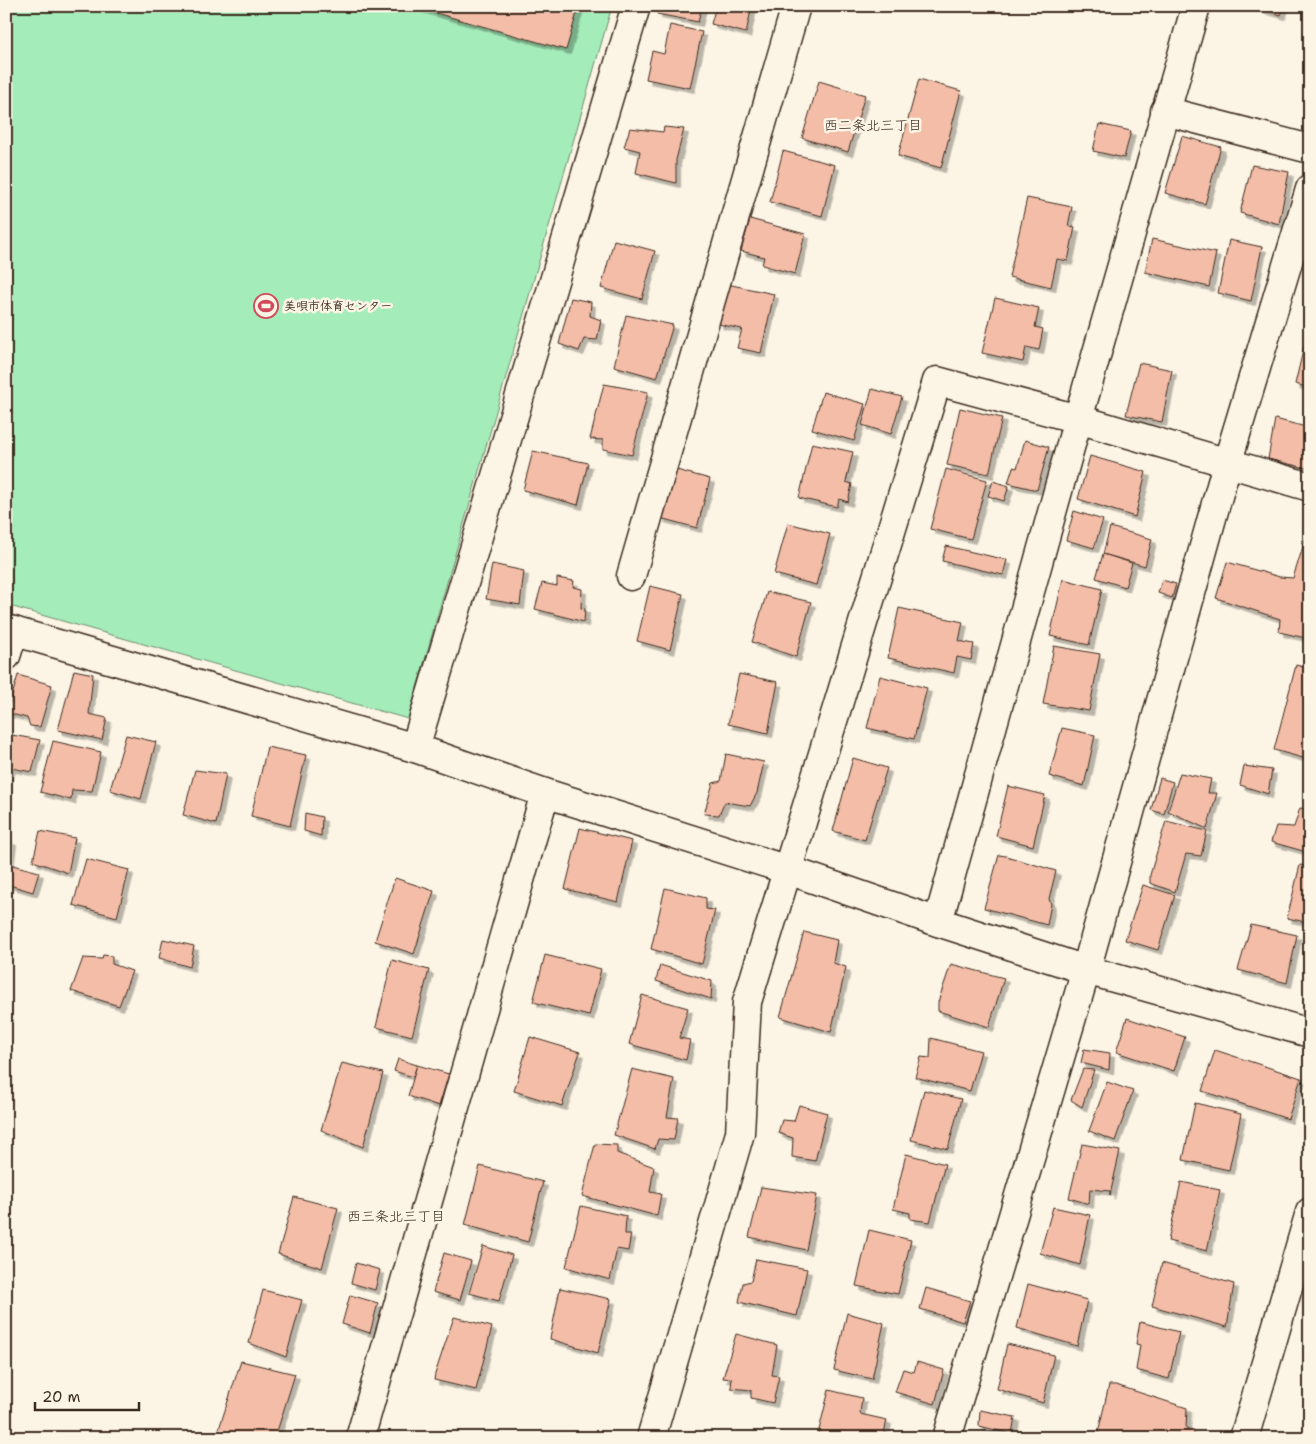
<svg xmlns="http://www.w3.org/2000/svg" width="1316" height="1444" font-family="'Shantell Sans','Klee One',sans-serif">
<defs>
<filter id="shadow"><feDropShadow dx="4.5" dy="4.5" stdDeviation="0" flood-color="#0004"/></filter>
</defs>
<rect width="100%" height="100%" fill="#fcf5e5"/>
<filter id="ink" filterUnits="userSpaceOnUse"><feTurbulence type="fractalNoise" baseFrequency=".02" numOctaves="2"/><feDisplacementMap in="SourceGraphic" scale="10" xChannelSelector="R" yChannelSelector="G"/><feConvolveMatrix kernelMatrix="1 2 1 2 8 2 1 2 1" color-interpolation-filters="sRGB"/></filter>
<g filter="url(#ink)">
<!-- pitch -->
<path fill="#a4ecba" stroke="#708b6c" d="M6 6H612L408 719 6 605Z"/>
<!-- building -->
<g fill="#f4bda8" stroke="#3b2a1e" filter="url(#shadow)">
<path d="M411 6H579L566 50Z"/>
<path d="M658 6H702L698 22 657 14Z"/>
<path d="M716 6H752L746 33 711 24Z"/>
<path d="M1249 6H1284L1281 15Z"/>
<path d="M670 25 702 32 690 88 646 79 652 51 664 54Z"/>
<path d="M919 79 961 91 941 168 898 156Z"/>
<path d="M819 81 865 95 848 152 802 138Z"/>
<path d="M1099 124 1131 131 1124 158 1093 151Z"/>
<path d="M664 127 684 129 676 160V183L636 173 640 151 624 147 630 128 663 132Z"/>
<path d="M1182 136 1221 147 1205 204 1165 193Z"/>
<path d="M783 151 835 165 822 216 770 202Z"/>
<path d="M1252 165 1289 172 1279 224 1240 213Z"/>
<path d="M1027 198 1072 207 1068 226 1075 227 1068 261 1057 259 1051 287 1009 277Z"/>
<path d="M750 219 805 234 795 274 762 265 764 257 741 251Z"/>
<path d="M1152 239 1216 253 1209 287 1145 272Z"/>
<path d="M614 240 655 251 642 299 601 288Z"/>
<path d="M1229 240 1262 247 1251 301 1218 293Z"/>
<path d="M727 284 774 294 761 353 737 348 742 329 718 324Z"/>
<path d="M571 298 591 302 590 316 601 320 597 340 584 339 579 351 559 344Z"/>
<path d="M995 298 1039 308 1035 327 1043 329 1039 350 1026 347 1023 362 982 353Z"/>
<path d="M626 315 673 325 657 378 614 366Z"/>
<path d="M1307 334 1310 335V388L1295 384Z"/>
<path d="M1139 363 1172 370 1162 422 1126 415Z"/>
<path d="M604 384 648 392 632 455 603 449V440L590 439Z"/>
<path d="M872 389 902 397 891 434 862 425Z"/>
<path d="M823 392 865 404 854 441 812 429Z"/>
<path d="M960 408 1002 418 989 474 947 465Z"/>
<path d="M1275 419 1310 428V469L1268 459Z"/>
<path d="M1025 440 1049 447 1037 490 1008 483 1013 467 1017 468Z"/>
<path d="M812 443 853 452 846 482 852 484 848 502 839 499 837 507 799 498Z"/>
<path d="M533 451 588 463 578 505 523 490Z"/>
<path d="M1090 456 1146 472 1135 517 1078 499Z"/>
<path d="M673 469 710 479 697 528 660 518Z"/>
<path d="M946 469 987 480 971 539 930 529Z"/>
<path d="M993 481 1009 486 1004 501 988 496Z"/>
<path d="M1074 511 1103 520 1094 548 1066 540Z"/>
<path d="M788 523 830 534 816 585 774 574Z"/>
<path d="M1310 525V639L1279 632 1280 619 1216 598 1227 562 1280 577 1293 578Z"/>
<path d="M1110 527 1152 539 1145 566 1103 554Z"/>
<path d="M946 546 1007 560 1003 575 942 561Z"/>
<path d="M1103 554 1132 563 1125 587 1096 578Z"/>
<path d="M492 564 524 571 520 605 486 599Z"/>
<path d="M557 578 574 581 573 587 582 589 581 608 585 609 584 622 535 609 542 583 557 586Z"/>
<path d="M1063 579 1102 589 1089 645 1050 636Z"/>
<path d="M1162 580 1176 584 1172 598 1158 593Z"/>
<path d="M650 586 683 594 670 650 637 641Z"/>
<path d="M767 592 811 602 796 657 752 642Z"/>
<path d="M899 608 963 622 959 641 974 644 971 660 957 657 954 673 888 658Z"/>
<path d="M1054 646 1100 654 1089 711 1043 704Z"/>
<path d="M1296 665 1310 669V760L1274 750Z"/>
<path d="M74 670 93 674 89 714 107 718 102 740 58 730Z"/>
<path d="M739 674 778 682 768 733 728 724Z"/>
<path d="M18 675 52 685 40 727 30 726 27 718 7 713Z"/>
<path d="M880 676 927 688 914 739 867 728Z"/>
<path d="M1062 728 1095 735 1084 786 1049 776Z"/>
<path d="M6 734 40 740 32 772 11 768 6 781Z"/>
<path d="M126 735 156 742 141 799 110 790Z"/>
<path d="M53 741 101 752 92 791 72 790 71 800 40 792Z"/>
<path d="M267 747 306 755 290 826 251 816Z"/>
<path d="M726 754 764 762 757 793 750 806 725 802 719 815 704 814 713 783 721 781Z"/>
<path d="M853 758 887 768 865 840 833 831Z"/>
<path d="M1244 766 1272 770 1268 794 1240 785Z"/>
<path d="M195 770 226 774 216 824 183 815Z"/>
<path d="M1180 773 1211 779 1208 793H1217L1207 829 1168 811Z"/>
<path d="M1160 778 1173 782 1164 814 1151 810Z"/>
<path d="M1008 786 1045 795 1033 846 996 836Z"/>
<path d="M1300 808 1310 810V853L1271 842 1276 826 1294 827Z"/>
<path d="M305 813 322 817 321 836 304 831Z"/>
<path d="M1166 821 1207 831 1201 856 1186 854 1175 892 1150 883V875Z"/>
<path d="M580 828 632 841 618 902 565 889Z"/>
<path d="M40 831 75 838 68 873 33 861Z"/>
<path d="M6 839 12 841 9 864 39 872 33 892 6 884Z"/>
<path d="M999 855 1006 856 1056 871 1049 899 1051 904 1047 925 984 908Z"/>
<path d="M86 859 129 870 117 917 73 905Z"/>
<path d="M1300 865 1310 867V923L1287 918Z"/>
<path d="M395 878 434 891 414 954 375 941Z"/>
<path d="M1143 885 1175 895 1158 950 1125 940Z"/>
<path d="M665 888 706 898V909L715 910 702 964 651 949Z"/>
<path d="M1251 925 1297 935 1287 983 1238 970Z"/>
<path d="M804 932 837 940 833 963 846 967 831 1032 780 1017Z"/>
<path d="M163 939 194 946 190 967 159 958Z"/>
<path d="M103 955 112 956V964L132 971 119 1006 71 991 83 958 102 959Z"/>
<path d="M545 955 601 969 589 1016 533 1002Z"/>
<path d="M392 960 429 970 412 1036 376 1027Z"/>
<path d="M951 964 1004 978 989 1027 938 1011V1002Z"/>
<path d="M660 965 712 981 711 999 656 981Z"/>
<path d="M642 995 688 1008 679 1038 690 1040 686 1060 629 1044Z"/>
<path d="M1127 1018 1185 1037 1174 1071 1116 1052Z"/>
<path d="M530 1037 580 1052 562 1106 514 1091Z"/>
<path d="M931 1038 981 1051 970 1091 915 1077 921 1057 930 1058Z"/>
<path d="M1084 1049 1110 1053 1109 1070 1081 1063Z"/>
<path d="M1215 1050 1301 1078 1288 1119 1202 1091Z"/>
<path d="M398 1059 417 1065 413 1077 394 1071Z"/>
<path d="M342 1063 383 1073 363 1147 321 1130Z"/>
<path d="M417 1065 449 1074 439 1106 408 1096Z"/>
<path d="M632 1069 674 1079 667 1117 678 1118 674 1140 658 1139 655 1149 614 1135Z"/>
<path d="M1083 1069 1094 1070 1082 1107 1071 1100Z"/>
<path d="M1107 1082 1133 1091 1115 1141 1089 1131Z"/>
<path d="M924 1090 961 1099 948 1149 911 1140Z"/>
<path d="M1195 1103 1241 1114 1229 1170 1183 1160Z"/>
<path d="M799 1105 827 1113 815 1161 792 1157 793 1138 778 1133 782 1120 794 1121Z"/>
<path d="M595 1144 617 1145V1153L654 1167 650 1192 661 1194 657 1216 582 1196Z"/>
<path d="M1082 1144 1120 1151 1110 1195V1191L1090 1189 1089 1204 1069 1198Z"/>
<path d="M906 1154 945 1164 930 1222 910 1219V1213L893 1209Z"/>
<path d="M480 1166 543 1182 528 1242 465 1225Z"/>
<path d="M1181 1182 1220 1190 1207 1251 1168 1241Z"/>
<path d="M761 1187 817 1195 806 1250 749 1237Z"/>
<path d="M294 1197 338 1208 322 1268 278 1254Z"/>
<path d="M581 1206 626 1216 625 1234H631L628 1251 617 1249 610 1280 566 1267Z"/>
<path d="M1053 1207 1090 1215 1080 1265 1040 1253Z"/>
<path d="M869 1230 911 1240 898 1294 856 1286Z"/>
<path d="M483 1246 512 1255 499 1301 469 1293Z"/>
<path d="M444 1253 471 1261 460 1300 433 1292Z"/>
<path d="M756 1259 807 1269 797 1316 739 1302 743 1283 751 1281Z"/>
<path d="M356 1263 380 1270 375 1290 351 1283Z"/>
<path d="M1162 1263 1234 1284 1227 1327 1152 1306Z"/>
<path d="M1028 1284 1087 1300 1077 1346 1017 1328Z"/>
<path d="M560 1288 611 1299 598 1353 550 1339Z"/>
<path d="M926 1288 970 1301 963 1322 920 1309Z"/>
<path d="M263 1290 302 1300 286 1357 249 1343Z"/>
<path d="M350 1295 378 1303 370 1333 342 1324Z"/>
<path d="M847 1313 884 1323 872 1379 834 1370Z"/>
<path d="M454 1317 492 1327 476 1390 434 1380 435 1374Z"/>
<path d="M1140 1322 1179 1332 1169 1379 1136 1370 1140 1345 1136 1344Z"/>
<path d="M736 1334 777 1345 772 1375 779 1376 773 1403 751 1398V1390L731 1388 732 1379 723 1378Z"/>
<path d="M1007 1344 1054 1355 1043 1403 997 1389Z"/>
<path d="M241 1361 295 1374 275 1438H216Z"/>
<path d="M917 1362 944 1370 935 1404 895 1392 903 1369 914 1372Z"/>
<path d="M1109 1385H1116L1187 1408 1186 1429 1194 1430 1193 1438H1113L1098 1433Z"/>
<path d="M829 1390 862 1398 860 1414 887 1420 883 1438 870 1436V1438H817Z"/>
<path d="M980 1410 1015 1417 1012 1434 979 1426Z"/>
</g>
<g fill="none" stroke-linecap="round" stroke-linejoin="round">
<defs>
<g id="minor">
<path d="M1165 111 1310 149"/>
<path d="M631 576 796 6"/>
<path d="M6 629 415 748 545 793 788 870 938 922 1086 970 1310 1033"/>
<path d="M6 656 14 631"/>
<path d="M415 748 636 6"/>
<path d="M938 922 1078 419 1196 6"/>
<path d="M360 1438 545 793"/>
<path d="M651 1438 740 1133 747 1002 937 381 1078 419 1310 487"/>
<path d="M947 1438 1086 970 1227 464 1310 189"/>
<path d="M1244 1438 1310 1212"/>
</g>
</defs>
<!-- minor casing -->
<use href="#minor" stroke="#3b2a1e" stroke-width="31"/>
<!-- minor -->
<use href="#minor" stroke="#fcf5e5" stroke-width="28"/>
</g>
</g>
<!-- icons -->
<defs>
<symbol id="stadium-ring" viewBox="-11 -11 22 22"><circle r="9.5" fill="#fcf5e5" stroke="#d1495b" stroke-width="1.5"/><path d="M0-5a6.5 5 0 1 0 0 10a6.5 5 0 1 0 0-10ZM-3.5-1.8h7v3.6h-7Z" fill="#d1495b"/></symbol>
</defs>
<g fill-rule="evenodd">
<use href="#stadium-ring" x="252" y="292" width="28" height="28"/>
</g>
<g text-anchor="middle" dominant-baseline="central" stroke-width="5" stroke-linejoin="round" paint-order="stroke">
<!-- poi labels -->
<g font-size="12" font-weight="bold" fill="#3b2a1e" stroke="#fcf5e5" text-anchor="start">
<text x="284" y="306">美唄市体育センター</text>
</g>
<!-- neighbourhood labels -->
<g font-size="14" fill="#3b2a1e" stroke="#fcf5e5">
<text x="873" y="125">西二条北三丁目</text>
<text x="396" y="1216">西三条北三丁目</text>
</g>
</g>
<!-- margin -->
<rect width="1316" height="1444" fill="none" stroke="#fcf5e5" stroke-width="25"/>
<rect x="12" y="12" width="1291" height="1419" fill="none" stroke="#3b2a1e" stroke-width="2" filter="url(#ink)"/>
<!-- scale -->
<path d="M35 1402v8h104v-8" fill="none" stroke="#3b2a1e" stroke-width="2.5"/>
<text x="42" y="1402" font-size="15" fill="#3b2a1e" stroke="#fcf5e5" stroke-width="4" paint-order="stroke">20 m</text>
</svg>
